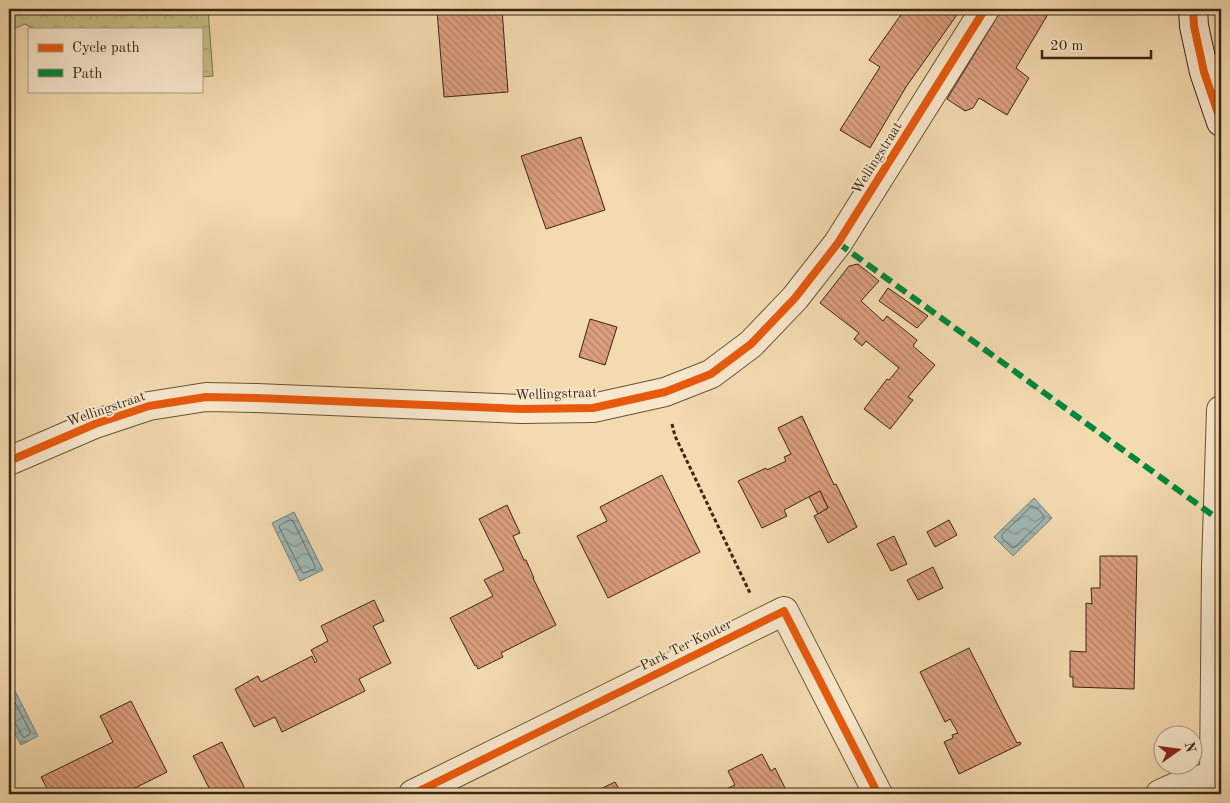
<svg xmlns="http://www.w3.org/2000/svg" width="1230" height="803" font-family="'Old Standard TT',serif">
<defs>
<pattern id="forest-crowns" width="20" height="18" patternUnits="userSpaceOnUse" patternTransform="scale(1.25)"><rect width="20" height="18" fill="#c3bd85"/><path d="M2 6a3 3 0 1 1 6 0M12 15a3 3 0 1 1 6 0" fill="none" stroke="#a8a272"/></pattern>
<pattern id="water-waves" width="16" height="10" patternUnits="userSpaceOnUse" patternTransform="scale(1.25)"><rect width="16" height="10" fill="#9fb8b5"/><path d="M0 5q4-4 8 0t8 0" fill="none" stroke="#839592"/></pattern>
<pattern id="building-back-hatch" width="6" height="6" patternUnits="userSpaceOnUse" patternTransform="scale(1.25)"><rect width="6" height="6" fill="#dc9f7e"/><path d="M-1 5l2 2M0 0l6 6M5-1l2 2" fill="none" stroke="#b38166"/></pattern>
</defs>
<rect width="100%" height="100%" fill="#f3daaf"/>
<filter id="stains"><feTurbulence type="fractalNoise" baseFrequency=".004" numOctaves="4"/><feColorMatrix values="0 0 0 0 .2 0 0 0 0 .09 0 0 0 0 .02 0 0 0 .5 -.17"/></filter>
<radialGradient id="worn" r=".72"><stop offset=".6" stop-color="#630" stop-opacity="0"/><stop offset="1" stop-color="#630" stop-opacity=".3"/></radialGradient>
<!-- forest -->
<path fill="url(#forest-crowns)" stroke="#7e724c" d="M9 9H208L213 76 201 77V29H34L25 24 9 31Z"/>
<!-- water -->
<g fill="url(#water-waves)" stroke="#777e74">
<path d="M1034 498 1052 518 1013 556 994 537Z"/>
<path d="M294 512 323 570 300 581 272 523Z"/>
<path d="M14 689 38 736 21 745 9 722V692Z"/>
</g>
<g fill="none" stroke-linecap="round" stroke-linejoin="round">
<!-- shore -->
<g stroke="#6c6f64" stroke-width="1">
<path d="M1032 506C1037 507 1044 514 1044 519L1015 547 1012 548 1002 538V535Z"/>
<path d="M290 520 293 521 315 566V569L304 573 302 572 279 527 280 525Z"/>
<path d="M9 696 12 697 30 731V734L25 737H23L15 723 9 721"/>
</g>
</g>
<!-- building -->
<g fill="url(#building-back-hatch)" stroke="#3a2612">
<path d="M433 9H502L508 92 444 97 437 11 433 12Z"/>
<path d="M905 9H961L906 87 870 148 840 130 880 67 869 60Z"/>
<path d="M1002 9H1051L1016 68 1029 78 1007 115 979 98 973 108 965 111 947 99Z"/>
<path d="M581 137 605 210 546 229 521 156Z"/>
<path d="M858 264 879 281 861 301 883 321 887 316 917 340 913 346 935 365 908 397 913 400 890 429 864 409 887 379 889 380 899 368 866 341 862 346 854 339 859 333 820 303 849 266Z"/>
<path d="M888 288 928 316 917 328 879 301Z"/>
<path d="M590 319 617 327 605 365 579 357Z"/>
<path d="M802 416 834 485 836 484 857 527 828 543 814 516 828 508 820 491 784 510 787 516 762 528 738 481 766 468 767 470 786 461 784 457 791 454 778 428Z"/>
<path d="M662 475 700 552 608 598 577 536 607 521 600 507Z"/>
<path d="M820 491 828 508 818 514 809 497Z"/>
<path d="M507 505 520 533 513 536 524 560H526L534 578H533L556 625 501 653 503 657 478 669 476 665 475 666 450 618 493 596 484 580 504 570 479 519Z"/>
<path d="M949 520 957 535 935 547 927 532Z"/>
<path d="M894 536 907 564 891 571 877 544Z"/>
<path d="M1100 556H1137L1134 689 1073 687V677H1070V651L1086 652V603L1092 604 1091 588H1100Z"/>
<path d="M933 567 943 588 918 600 907 580Z"/>
<path d="M374 600 384 621 373 626 391 663 359 679 365 691 282 732 275 717 254 727 235 689 258 676 261 682 312 656 315 663 317 661 311 650 328 641 321 626Z"/>
<path d="M969 648 1017 743 1020 742 1021 744 959 774 944 742 953 738 952 735 958 733 950 719 945 722 920 672Z"/>
<path d="M131 701 167 772 123 794H50L41 777 113 742 100 716Z"/>
<path d="M222 742 245 789 234 794H212L193 756Z"/>
<path d="M762 754 771 771 775 768 788 794H729L726 789 735 785 728 771Z"/>
<path d="M615 782 622 794H590Z"/>
</g>
<g fill="none" stroke-linecap="round" stroke-linejoin="round">
<defs>
<g id="minor">
<path d="M9 461 95 424 149 406 206 397 257 398 522 409 593 408 665 392 711 374 751 344 795 298 838 243 985 9"/>
<path d="M1214 777 1216 567 1221 410"/>
<path d="M413 794 784 611 878 794"/>
<path d="M1160 794C1179 785 1199 776 1221 778"/>
</g>
<path id="secondary" d="M1193 9 1194 26 1204 72 1221 122"/>
</defs>
<!-- minor casing -->
<use href="#minor" stroke="#685339" stroke-width="30"/>
<!-- secondary casing -->
<use href="#secondary" stroke="#3a2612" stroke-width="30"/>
<!-- path -->
<path stroke="#3a2612" stroke-width="3" stroke-dasharray="4 2.5" stroke-linecap="butt" d="M672 424 675 436 750 593"/>
<!-- minor -->
<use href="#minor" stroke="#f7e7cb" stroke-width="28"/>
<!-- secondary -->
<use href="#secondary" stroke="#f7e7cb" stroke-width="28"/>
<!-- quiet -->
<path stroke="#00873e" stroke-width="6" stroke-dasharray="12 6" stroke-linecap="butt" d="M838 243 1218 519 1221 523"/>
<defs>
<g id="cycleway">
<path d="M1193 9 1194 26 1204 72 1221 122"/>
<path d="M9 461 95 424 149 406 206 397 257 398 522 409 593 408 665 392 711 374 751 344 795 298 838 243 985 9"/>
<path d="M413 794 784 611 878 794"/>
</g>
</defs>
<!-- cycleway casing -->
<use href="#cycleway" stroke="#f7e7cb" stroke-width="11"/>
<!-- cycleway -->
<use href="#cycleway" stroke="#e8590c" stroke-width="8"/>
</g>
<g text-anchor="middle" dominant-baseline="central" stroke-width="4" stroke-linejoin="round" paint-order="stroke">
<!-- street labels -->
<g font-size="14" fill="#3a2612" stroke="#f7e7cb">
<text transform="translate(877 158) rotate(-58)">Wellingstraat</text>
<text transform="translate(556 394) rotate(-2)">Wellingstraat</text>
<text transform="translate(106 409) rotate(-19)">Wellingstraat</text>
<text transform="translate(686 645) rotate(-26)">Park Ter Kouter</text>
</g>
</g>
<!-- margin -->
<rect width="1230" height="803" fill="none" stroke="#f3daaf" stroke-width="30"/>
<rect x="10" y="10" width="1210" height="783" fill="none" stroke="#3a2612" stroke-width="2.5"/>
<rect x="15" y="15" width="1200" height="773" fill="none" stroke="#3a2612"/>
<!-- legend -->
<rect x="28" y="28" width="175" height="65" fill="#f7e7cb" stroke="#ab9a81"/>
<rect x="38" y="44" width="25" height="8" fill="#e8590c" stroke="#ab9a81"/>
<text x="72" y="52" font-size="15" fill="#3a2612">Cycle path</text>
<rect x="38" y="69" width="25" height="8" fill="#00873e" stroke="#ab9a81"/>
<text x="72" y="78" font-size="15" fill="#3a2612">Path</text>
<!-- north arrow -->
<g transform="translate(1178 750) rotate(76)"><circle r="24" fill="#f7e7cb" stroke="#ab9a81"/>
<path d="M0-4L9 19L0 12L-9 19Z" fill="#8f2418"/>
<text y="-8" font-size="14" font-weight="bold" text-anchor="middle" fill="#3a2612">N</text>
</g>
<!-- scale -->
<path d="M1042 50v8h109v-8" fill="none" stroke="#3a2612" stroke-width="2.5"/>
<text x="1050" y="50" font-size="15" fill="#3a2612" stroke="#f7e7cb" stroke-width="4" paint-order="stroke">20 m</text>
<rect width="100%" height="100%" filter="url(#stains)"/>
<rect width="100%" height="100%" fill="url(#worn)"/>
</svg>
